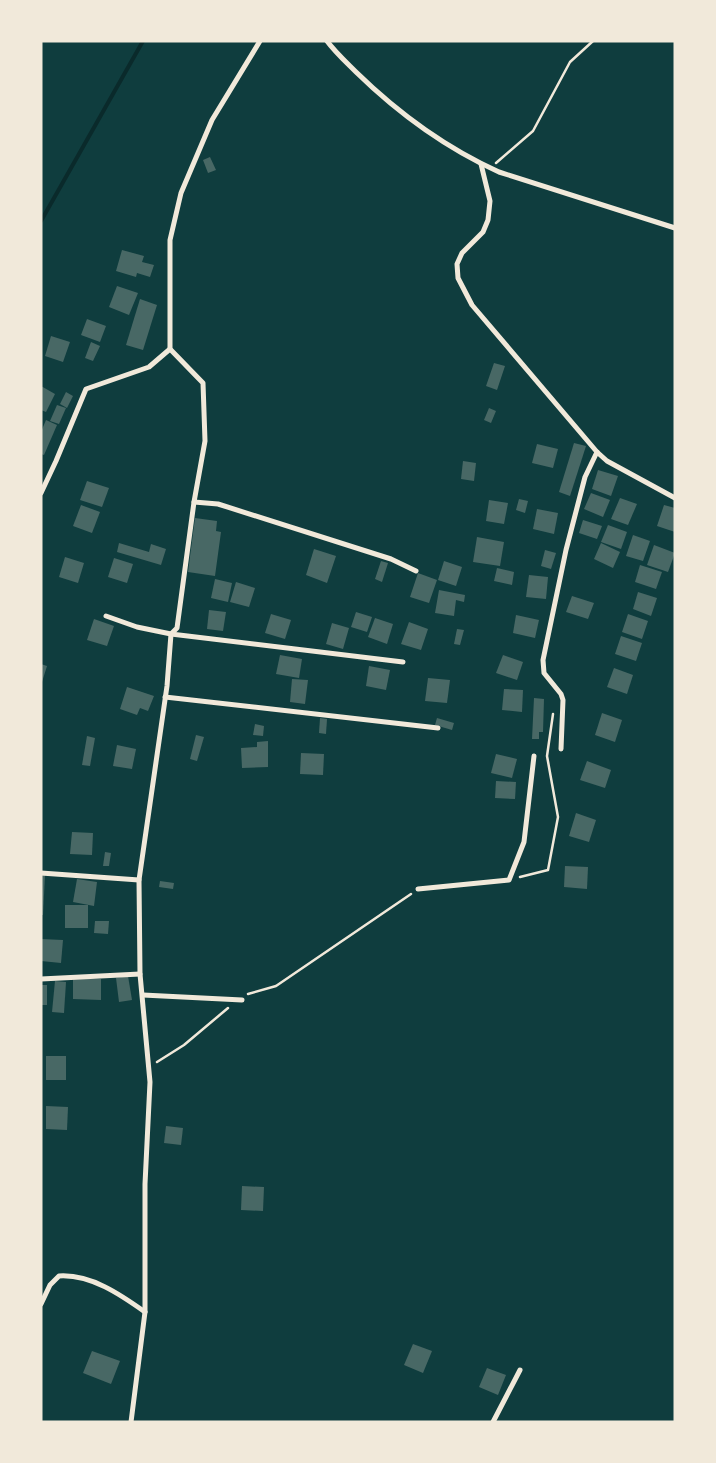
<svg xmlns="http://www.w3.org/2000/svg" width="716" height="1463" font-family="'IBM Plex Serif',serif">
<rect width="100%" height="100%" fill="#0f3d3e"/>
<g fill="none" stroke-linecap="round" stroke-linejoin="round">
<!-- stream -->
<path stroke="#0a2a2b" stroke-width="4" d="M41 221 143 41"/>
</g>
<!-- building -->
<g fill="#486865">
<path d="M210 157 216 170 208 173 203 160Z"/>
<path d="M122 250 144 256 142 262 154 265 150 277 137 273 136 277 116 271Z"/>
<path d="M117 286 138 293 129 315 109 307Z"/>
<path d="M140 299 157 305 143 350 126 345Z"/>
<path d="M87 319 106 326 100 342 81 335Z"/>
<path d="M51 336 70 342 63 362 45 356Z"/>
<path d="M91 342 100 346 93 361 85 358Z"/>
<path d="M494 363 505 366 497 390 486 386Z"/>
<path d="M41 386 55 394 46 412 41 410Z"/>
<path d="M66 392 73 396 67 408 60 404Z"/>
<path d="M57 405 66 408 59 424 50 421Z"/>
<path d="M489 408 496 411 491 423 484 420Z"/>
<path d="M46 420 57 425 44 455 41 454V432Z"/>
<path d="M574 443 586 446 570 496 559 492Z"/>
<path d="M537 444 558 449 553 468 532 463Z"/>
<path d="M463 461 476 463 474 481 461 479Z"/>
<path d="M598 470 618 476 611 496 592 489Z"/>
<path d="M87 481 109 488 102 507 80 500Z"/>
<path d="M591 493 610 500 603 517 584 509Z"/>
<path d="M620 498 637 504 628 525 611 519Z"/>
<path d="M519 499 528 501 525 513 516 510Z"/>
<path d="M489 500 508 503 504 524 486 521Z"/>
<path d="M81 505 100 512 92 533 73 526Z"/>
<path d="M664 505 675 508V532L657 526Z"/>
<path d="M537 509 558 513 554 534 533 529Z"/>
<path d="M195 518 217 521 216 531 221 532 215 576 188 572Z"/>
<path d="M583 520 602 526 597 539 579 533Z"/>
<path d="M608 525 627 532 621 549 601 542Z"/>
<path d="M633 535 650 541 643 561 626 556Z"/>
<path d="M477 537 504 542 500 566 473 562Z"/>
<path d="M119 543 149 552 151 544 166 549 161 565 117 552Z"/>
<path d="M601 543 620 552 613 568 594 559Z"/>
<path d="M654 545 675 553 668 572 647 565Z"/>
<path d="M314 549 336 556 327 583 306 575Z"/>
<path d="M545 550 556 553 551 569 541 566Z"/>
<path d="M65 557 84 563 78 583 59 577Z"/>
<path d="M114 558 133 564 127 583 108 577Z"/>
<path d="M381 561 388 563 382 582 375 579Z"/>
<path d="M444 561 462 567 456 586 438 580Z"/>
<path d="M640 565 662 572 656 589 635 582Z"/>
<path d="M497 568 514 572 512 585 494 581Z"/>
<path d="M418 573 437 580 429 603 410 597Z"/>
<path d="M529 575 548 577 546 599 526 597Z"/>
<path d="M215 579 232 583 228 602 211 598Z"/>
<path d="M236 582 255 588 249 607 230 602Z"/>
<path d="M439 590 465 595 464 602 456 600 454 616 435 613Z"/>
<path d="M638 592 657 598 651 616 633 609Z"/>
<path d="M572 596 594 603 588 619 566 612Z"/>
<path d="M209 610 226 612 223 631 207 629Z"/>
<path d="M356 612 372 617 367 632 351 627Z"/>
<path d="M271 614 291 620 285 639 265 633Z"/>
<path d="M628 614 648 621 642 639 622 632Z"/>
<path d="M516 615 539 620 535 638 513 633Z"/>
<path d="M375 618 393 624 387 644 368 637Z"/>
<path d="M94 619 114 626 107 646 87 640Z"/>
<path d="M409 622 428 629 421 650 401 644Z"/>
<path d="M332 623 349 628 343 649 326 644Z"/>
<path d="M457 629 464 630 460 645 454 644Z"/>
<path d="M621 636 642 643 636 661 615 654Z"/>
<path d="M280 655 302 659 299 678 276 674Z"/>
<path d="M503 655 523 662 517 680 496 673Z"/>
<path d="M41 664 47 666 42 682H41Z"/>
<path d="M369 666 390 670 386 690 366 686Z"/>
<path d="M614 668 633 675 627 694 607 687Z"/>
<path d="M428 678 450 680 447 703 425 701Z"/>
<path d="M292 679 308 680 305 704 290 702Z"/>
<path d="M127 687 154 696 148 711 140 708 137 715 120 709Z"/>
<path d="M504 689 523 690 522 712 502 710Z"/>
<path d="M534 698 544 699 543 732H539V739H532Z"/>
<path d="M602 713 622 720 615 742 595 735Z"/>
<path d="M320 718 327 719 326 734 319 733Z"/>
<path d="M437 718 454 723 452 730 435 725Z"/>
<path d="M255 724 264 726 263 736 253 735Z"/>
<path d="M196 735 204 737 197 761 190 759Z"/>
<path d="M87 736 95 738 90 766 82 765Z"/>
<path d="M268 741V767L242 768 241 748 257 747V742Z"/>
<path d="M117 745 136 749 132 769 113 766Z"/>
<path d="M301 753 324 754 323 775 300 774Z"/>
<path d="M496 754 517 759 512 778 491 773Z"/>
<path d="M587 761 611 770 605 788 580 780Z"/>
<path d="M496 781 516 782 515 799 495 798Z"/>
<path d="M576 813 596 820 589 842 569 836Z"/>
<path d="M72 832 93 833 92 855 70 854Z"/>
<path d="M105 852 111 853 109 866H103Z"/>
<path d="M565 866 588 867 587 889 564 887Z"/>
<path d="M41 875H45L43 915H41Z"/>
<path d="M77 879 97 882 94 906 73 902Z"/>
<path d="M160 881 174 883 173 889 159 887Z"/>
<rect x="65" y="905" width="23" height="23"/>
<path d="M95 921H109L108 934 94 933Z"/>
<path d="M41 939 63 940 61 963 41 961Z"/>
<path d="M128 976 132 1000 119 1002 116 978Z"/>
<path d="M73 979H101V1000L73 999Z"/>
<path d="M55 981 66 982 64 1013 52 1012Z"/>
<rect x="41" y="985" width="6" height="20"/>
<rect x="46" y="1056" width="20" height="24"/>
<path d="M46 1106 68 1107 67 1130 46 1129Z"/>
<path d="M166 1126 183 1128 181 1145 164 1143Z"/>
<path d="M242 1186 264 1187 263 1211 241 1210Z"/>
<path d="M413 1344 432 1351 423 1373 404 1365Z"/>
<path d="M92 1351 120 1361 111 1384 83 1373Z"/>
<path d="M487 1368 506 1375 498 1395 479 1387Z"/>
</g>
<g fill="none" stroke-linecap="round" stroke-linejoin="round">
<!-- path -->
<g stroke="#f1e9da" stroke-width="2.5">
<path d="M496 163 533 131 570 62 593 41"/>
<path d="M520 877 548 870 558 817 547 756 553 714"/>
<path d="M248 994 276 986 411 894"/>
<path d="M157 1062 184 1045 228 1008"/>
</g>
<!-- minor -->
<g stroke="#f1e9da" stroke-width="5">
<path d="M327 41C335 52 346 62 356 72 398 113 446 148 499 172L675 228"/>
<path d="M481 164 490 201 488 220 483 232 462 253 457 264 458 278 472 305 597 452 607 461 675 498"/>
<path d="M41 493 56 461 86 389 149 367 170 349"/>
<path d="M194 502 218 504 391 559 416 571"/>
<path d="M106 616 137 627 171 634 403 662"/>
<path d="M165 697 438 728"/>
<path d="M561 749 563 700 561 694 544 673 543 660 566 550 585 477 597 452"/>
<path d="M41 873 139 880"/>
<path d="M418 889 509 880 524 842 534 756"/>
<path d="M41 979 140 974"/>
<path d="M143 995 242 1000"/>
<path d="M41 1304 50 1285 59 1276C91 1274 121 1295 145 1312"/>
<path d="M131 1422 145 1312V1184L150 1082 140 974 139 880 167 686 171 634 177 628 194 502 205 441 203 383 170 349V240L181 193 212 120 260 41"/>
<path d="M493 1422 520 1370"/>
</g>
</g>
<!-- border -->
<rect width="716" height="1463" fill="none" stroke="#f1e9da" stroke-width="85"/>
</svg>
